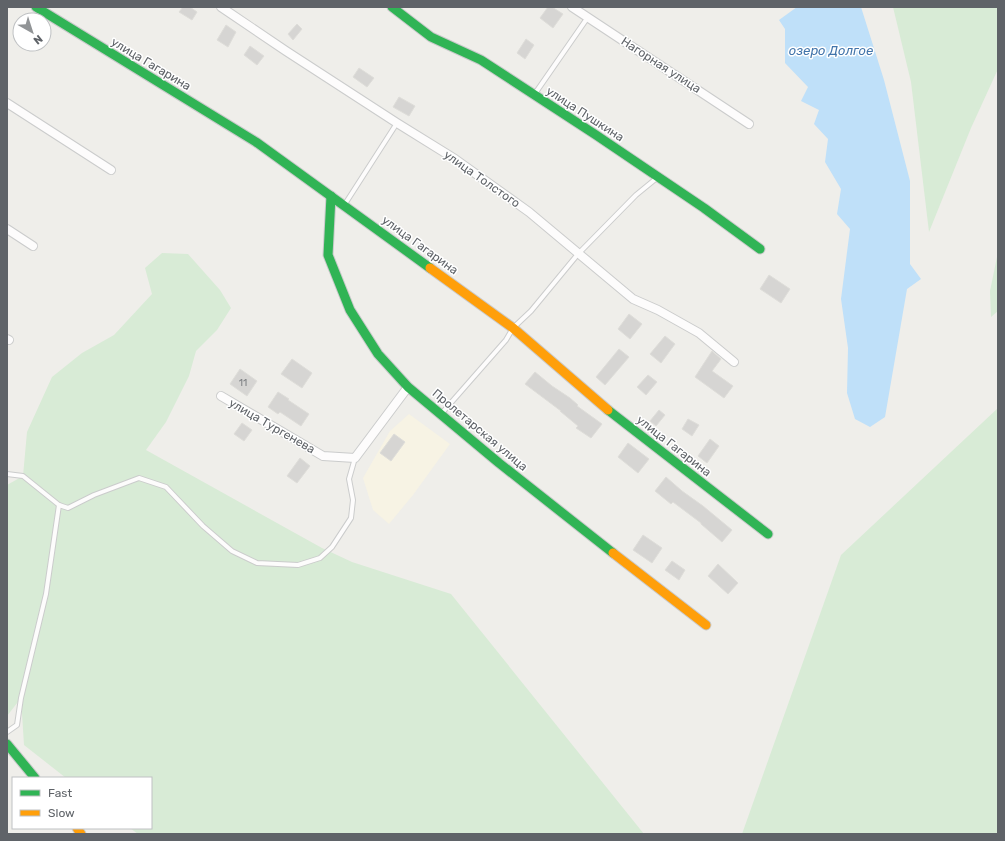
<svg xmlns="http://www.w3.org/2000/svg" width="1005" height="841" font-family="Rubik,sans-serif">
<rect width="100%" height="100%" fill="#efeeea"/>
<!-- commercial -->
<path fill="#f7f3e4" d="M409 414 450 444 413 495 389 524 373 510 363 478 390 431Z"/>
<!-- green -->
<g fill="#d8ebd6">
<path d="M893 7H998V69L971 128 929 232 911 82Z"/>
<path d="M998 252V311L991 317 990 291Z"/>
<path d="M162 253 188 254 220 290 231 308 217 330 196 351 189 376 166 422 146 450 322 548 352 562 451 594 644 834H138L130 828H151V778H66L24 745 21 698 7 716V485L23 476 27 432 52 377 82 353 114 335 152 294 145 268Z"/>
<path d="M998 408V834H742L841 555Z"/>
</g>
<!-- water -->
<path fill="#bfe0f9" d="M797 7H861L884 80 910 181V264L921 279 907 289 885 417 870 427 855 419 847 393 848 348 841 299 850 229 837 214 841 189 825 162 828 139 814 124 819 110 801 101 808 87 785 63V29L779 20Z"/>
<!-- building -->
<g fill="#d6d5d3" stroke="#deddd9">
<path d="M183 7H190L197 12 192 20 179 12Z"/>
<path d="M548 7H552L563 14 553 28 540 18Z"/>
<path d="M297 24 302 29 293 40 288 34Z"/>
<path d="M226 25 236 32 228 47 217 40Z"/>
<path d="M526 39 534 45 525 59 517 53Z"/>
<path d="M250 46 264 56 257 65 244 55Z"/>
<path d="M359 68 374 78 367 87 353 77Z"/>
<path d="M399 97 415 106 409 116 393 107Z"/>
<path d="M769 275 790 289 781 303 760 289Z"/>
<path d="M629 314 642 324 630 339 618 329Z"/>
<path d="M665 336 675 344 661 363 650 354Z"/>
<path d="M619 349 629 357 605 385 596 377Z"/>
<path d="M712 351 721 359 712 371 733 386 724 398 695 377Z"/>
<path d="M292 359 312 373 302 388 281 374Z"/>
<path d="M240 369 257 381 247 396 230 384Z"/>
<path d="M535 372 552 386 570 398 578 405 577 406 602 424 591 438 576 428 578 426 560 411H561L525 384Z"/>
<path d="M648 375 657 382 646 395 637 387Z"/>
<path d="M278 392 289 399 288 400 309 414 301 426 280 412 278 414 268 407Z"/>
<path d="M659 410 665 415 656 426 650 421Z"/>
<path d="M688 419 699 425 692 436 682 429Z"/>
<path d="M242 423 252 430 244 441 234 434Z"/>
<path d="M394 434 405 442 391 461 380 453Z"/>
<path d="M710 439 719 446 707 463 698 456Z"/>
<path d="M628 443 649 459 638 473 618 457Z"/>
<path d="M300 458 310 466 297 483 287 476Z"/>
<path d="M666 477 682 491 703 506 732 530 722 542 701 524V523L673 502 671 504 655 491Z"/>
<path d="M643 535 662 548 652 563 633 550Z"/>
<path d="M672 561 685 570 679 580 665 570Z"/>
<path d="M718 564 738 583 728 594 708 576Z"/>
</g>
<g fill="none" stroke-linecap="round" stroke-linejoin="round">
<defs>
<g id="lane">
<path d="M534 95 588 17"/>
<path d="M345 204 397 123"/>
<path d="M442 413 506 340 513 328 531 311 578 254 636 195 658 177"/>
<path d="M7 474 23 476 59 505 68 508 94 495 139 478 166 487 203 526 232 551 257 563 298 565 320 558 332 547 351 518 353 500 349 479 355 458"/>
<path d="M7 732 17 725 21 698 46 594 59 505"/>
</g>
<g id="street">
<path d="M221 7 286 51 397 123 455 159 529 212 633 299 658 310 699 333 734 362"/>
<path d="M572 7 749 124"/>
<path d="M7 103 111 170"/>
<path d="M7 229 33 246"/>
<path d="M7 339 9 340"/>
<path d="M221 396 323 456 355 458 408 387"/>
</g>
<g id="fast">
<path d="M36 7 256 142 430 268"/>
<path d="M392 7 431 37 481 60 596 135 704 208 760 249"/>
<path d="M331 196 328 255 350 310 378 354 408 387 499 463 613 553"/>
<path d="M608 410 768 534"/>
<path d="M7 744 35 778"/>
</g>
<g id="slow">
<path d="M430 268 513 328 608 410"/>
<path d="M613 553 706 625"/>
<path d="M77 828 81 834"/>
</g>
</defs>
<!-- lane casing -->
<use href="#lane" stroke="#cbcccc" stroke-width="6"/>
<!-- street casing -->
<use href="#street" stroke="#cbcccc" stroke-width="10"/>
<!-- fast casing -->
<use href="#fast" stroke="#cacacb" stroke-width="11"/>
<!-- slow casing -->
<use href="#slow" stroke="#cacacb" stroke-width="11"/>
<!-- lane -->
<use href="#lane" stroke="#fdfcfc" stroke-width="4"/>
<!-- street -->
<use href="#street" stroke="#fdfcfc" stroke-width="8"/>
<!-- fast -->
<use href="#fast" stroke="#30b455" stroke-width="9"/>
<!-- slow -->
<use href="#slow" stroke="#ff9f0a" stroke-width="9"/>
</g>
<g text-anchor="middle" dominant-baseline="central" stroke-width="3" stroke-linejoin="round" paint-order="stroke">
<!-- number labels -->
<g font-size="10" fill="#7e8184">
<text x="243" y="383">11</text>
</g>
<!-- street labels -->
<g font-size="12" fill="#5f6368" stroke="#fff">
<text transform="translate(151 64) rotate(31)">улица Гагарина</text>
<text transform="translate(661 65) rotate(33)">Нагорная улица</text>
<text transform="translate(585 114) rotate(33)">улица Пушкина</text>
<text transform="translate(482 179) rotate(35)">улица Толстого</text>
<text transform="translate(420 245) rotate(36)">улица Гагарина</text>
<text transform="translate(272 426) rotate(30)">улица Тургенева</text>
<text transform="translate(480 430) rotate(40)">Пролетарская улица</text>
<text transform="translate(674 446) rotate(38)">улица Гагарина</text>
</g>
<!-- water labels -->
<g font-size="13" font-style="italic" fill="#4174aa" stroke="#fff">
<text x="831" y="50">озеро Долгое</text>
</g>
</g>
<!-- border -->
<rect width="1005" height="841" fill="none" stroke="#5f6368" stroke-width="16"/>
<!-- legend -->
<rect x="12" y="777" width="140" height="52" fill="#ffffff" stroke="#bfc1c3"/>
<rect x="20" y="790" width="20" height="6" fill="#30b455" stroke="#bfc1c3"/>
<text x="48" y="797" font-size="12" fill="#5f6368">Fast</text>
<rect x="20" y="810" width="20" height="6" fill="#ff9f0a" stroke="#bfc1c3"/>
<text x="48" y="817" font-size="12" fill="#5f6368">Slow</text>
<!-- north arrow -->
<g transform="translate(32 32) rotate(141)"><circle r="19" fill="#ffffff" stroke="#bfc1c3"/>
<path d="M0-3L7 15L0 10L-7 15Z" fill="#919496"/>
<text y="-6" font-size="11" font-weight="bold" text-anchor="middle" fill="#5f6368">N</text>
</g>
</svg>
